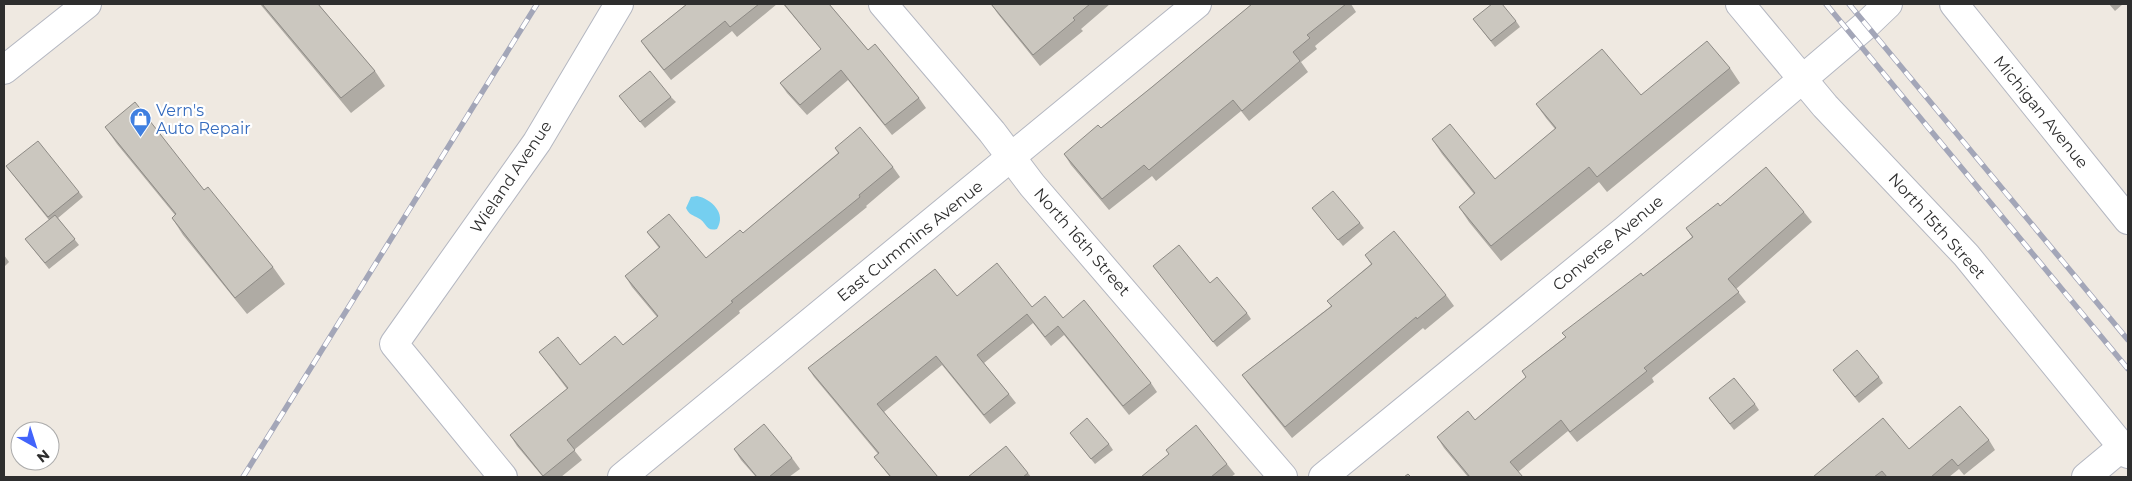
<svg xmlns="http://www.w3.org/2000/svg" width="2132" height="481" font-family="Montserrat,sans-serif">
<rect width="100%" height="100%" fill="#efe9e1"/>
<!-- water -->
<path fill="#75cff0" d="M697 196C711 199 727 213 717 229 705 232 707 222 698 218 693 215 689 215 686 208L691 197Z"/>
<g fill="none" stroke-linecap="round" stroke-linejoin="round">
<defs>
<g id="street">
<path d="M883 4 992 132 1032 185 1283 477"/>
<path d="M1740 4 1825 106 1966 255 2128 454"/>
<path d="M1954 4 2128 220"/>
<path d="M503 477 394 344 537 142 619 4"/>
<path d="M622 477 1197 4"/>
<path d="M1323 477 1625 230 1866 25 1888 4"/>
<path d="M2086 477 2122 447"/>
</g>
<path id="secondary" d="M4 70 87 4"/>
</defs>
<!-- street casing -->
<use href="#street" stroke="#b4b7c1" stroke-width="30"/>
<!-- secondary casing -->
<use href="#secondary" stroke="#b4b7c1" stroke-width="30"/>
<!-- street -->
<use href="#street" stroke="#fff" stroke-width="28"/>
<!-- secondary -->
<use href="#secondary" stroke="#fff" stroke-width="28"/>
<defs>
<g id="rail">
<path d="M1826 4 2128 369"/>
<path d="M1849 4 2128 340"/>
<path d="M243 477 537 4"/>
</g>
</defs>
<!-- rail casing -->
<use href="#rail" stroke="#a3a6b8" stroke-width="5.5"/>
<!-- rail -->
<use href="#rail" stroke="#fff" stroke-width="4" stroke-dasharray="11" stroke-linecap="butt"/>
</g>
<!-- wall -->
<g fill="#afaba4">
<path d="M260 4H318L375 71 385 86 351 113Z"/>
<path d="M687 4H777L737 37 732 31 671 80 648 51 641 41Z"/>
<path d="M783 4H829L868 50 919 98 926 108 892 135 848 80 807 115 787 93 780 83 821 49Z"/>
<path d="M991 4H1110L1081 29 1083 31 1040 66 998 14Z"/>
<path d="M1252 4H1351L1356 12 1315 46 1317 49 1301 62 1308 72 1249 121 1241 111 1156 181 1152 176 1109 210 1071 165 1064 154 1101 128 1152 87Z"/>
<path d="M2109 4H2123L2115 11Z"/>
<path d="M1473 19 1516 21 1520 27 1495 47Z"/>
<path d="M1730 68 1740 83 1607 192 1599 182 1501 261 1469 222 1459 207 1474 194 1442 154 1432 139 1495 179 1555 129 1546 118 1536 104 1641 95Z"/>
<path d="M619 96 671 97 676 102 645 128Z"/>
<path d="M105 127 204 190 273 267 285 284 247 314 183 235 172 218 175 215 117 144Z"/>
<path d="M835 148 893 167 900 177 866 206 867 207 739 311 740 313 574 450 582 460 561 477H543L517 446 510 435 567 389 539 352 580 365 623 345 657 317 632 287 625 276 659 248 647 232 706 258 743 233 838 153Z"/>
<path d="M6 166 79 192 83 197 58 218 79 245 49 269 25 239 49 220Z"/>
<path d="M1720 206 1804 212 1812 222 1736 289 1746 302 1652 378 1654 382 1577 442 1568 431 1518 472 1523 477H1468L1444 448 1437 437 1475 420 1526 377 1522 371 1643 276 1692 237 1686 228Z"/>
<path d="M1312 208 1360 223 1364 228 1343 246Z"/>
<path d="M4 255 9 262 4 267Z"/>
<path d="M1365 255 1446 295 1454 306 1425 330 1423 328 1292 438 1250 386 1242 375 1331 306 1327 301 1371 264Z"/>
<path d="M1153 266 1210 283 1247 313 1251 319 1217 347Z"/>
<path d="M957 296 1032 307 1063 318 1151 383 1157 392 1129 415 1064 335 1051 346 1033 323 984 363 1009 394 1016 403 990 424 942 365 884 412 938 477H890L874 457 878 454 814 377 808 368Z"/>
<path d="M1833 370 1879 377 1883 383 1859 403Z"/>
<path d="M1709 398 1755 404 1759 410 1734 430Z"/>
<path d="M1070 433 1109 444 1113 450 1095 464Z"/>
<path d="M1989 440 1995 450 1964 475 1959 469 1949 477H1813L1909 449Z"/>
<path d="M734 449 792 458 800 469 789 477H756L741 460Z"/>
<path d="M1227 464 1235 474 1231 477H1141Z"/>
<path d="M1028 473 1031 477H968Z"/>
</g>
<!-- building -->
<g fill="#cbc7bf" stroke="#8e8b86">
<path d="M262 4H318L375 71 341 98Z"/>
<path d="M687 4H759L730 27 725 21 664 70 641 41Z"/>
<path d="M784 4H829L868 50 875 44 919 98 885 125 841 70 800 105 780 83 821 49Z"/>
<path d="M991 4H1090L1073 18 1075 20 1033 55Z"/>
<path d="M1252 4H1346L1307 35 1310 38 1293 52 1300 61 1242 111 1233 100 1149 170 1144 165 1102 199 1064 154 1098 125 1101 128 1152 87Z"/>
<path d="M1492 4H1502L1516 21 1491 41 1473 19Z"/>
<path d="M1707 41 1730 68 1597 177 1589 167 1491 246 1459 207 1475 193 1432 139 1450 124 1495 179 1556 128 1536 104 1602 49 1641 95Z"/>
<path d="M650 71 671 97 640 122 619 96Z"/>
<path d="M135 102 204 190 208 187 273 267 235 298 172 218 176 214 105 127Z"/>
<path d="M860 127 893 167 859 195 860 197 731 301 733 302 567 440 575 450 543 476 510 435 568 388 539 352 558 337 580 365 615 336 623 345 658 316 625 276 660 247 647 232 669 214 706 258 740 230 743 233 839 153 835 148Z"/>
<path d="M38 141 79 192 48 217 6 166Z"/>
<path d="M1766 167 1804 212 1728 279 1739 292 1644 368 1647 371 1570 432 1561 420 1510 462 1523 477H1470L1437 437 1468 411 1475 420 1526 377 1522 371 1566 337 1562 333 1641 273 1643 276 1693 237 1686 228 1718 203 1720 206Z"/>
<path d="M1333 191 1360 223 1338 240 1312 208Z"/>
<path d="M55 215 75 239 45 263 25 239Z"/>
<path d="M1394 231 1446 295 1417 319 1416 317 1285 427 1242 375 1332 306 1327 301 1372 264 1365 255Z"/>
<path d="M1179 245 1210 283 1217 277 1247 313 1213 342 1153 266Z"/>
<path d="M997 263 1032 307 1045 296 1063 318 1084 300 1151 383 1123 406 1058 326 1045 337 1027 314 977 355 1009 394 984 415 936 356 877 404 938 477H891L874 457 879 453 808 368 935 269 957 296Z"/>
<path d="M1857 350 1879 377 1855 397 1833 370Z"/>
<path d="M1734 378 1755 404 1730 424 1709 398Z"/>
<path d="M1960 406 1989 440 1958 466 1952 459 1931 477H1887L1882 471 1874 477H1813L1883 418 1909 449Z"/>
<path d="M1087 418 1109 444 1091 459 1070 433Z"/>
<path d="M764 424 792 458 769 477H757L734 449Z"/>
<path d="M1196 425 1227 464 1211 477H1141L1169 454 1166 450Z"/>
<path d="M1006 446 1028 473 1023 477H968Z"/>
<path d="M1408 474 1411 477H1404Z"/>
</g>
<!-- icons -->
<defs>
<symbol id="shop-pin" viewBox="-11 -11 22 30"><path d="M0 17L-7.5 6A9.5 9.5 0 1 1 7.5 6Z" fill="#3f7fe0" stroke="#fff"/><path d="M-5-2.5h2.3a2.7 3.5 0 0 1 5.4 0H5L5.5 6h-11ZM-1.5-2.5h3a1.5 2.3 0 0 0-3 0Z" fill="#fff"/></symbol>
</defs>
<g fill-rule="evenodd">
<use href="#shop-pin" x="128" y="106" width="25" height="34"/>
</g>
<g text-anchor="middle" dominant-baseline="central" stroke-width="4.5" stroke-linejoin="round" paint-order="stroke">
<!-- shop labels -->
<g font-size="16" fill="#366cbe" stroke="#fff" text-anchor="start">
<text x="156" y="110">Vern's<tspan x="156" dy="18">Auto Repair</tspan></text>
</g>
<!-- street labels -->
<g font-size="16" fill="#2e2e2e" stroke="#fff">
<text transform="translate(2041 112) rotate(51)">Michigan Avenue</text>
<text transform="translate(511 177) rotate(-56)">Wieland Avenue</text>
<text transform="translate(1937 226) rotate(48)">North 15th Street</text>
<text transform="translate(910 241) rotate(-39)">East Cummins Avenue</text>
<text transform="translate(1082 242) rotate(49)">North 16th Street</text>
<text transform="translate(1608 243) rotate(-40)">Converse Avenue</text>
</g>
</g>
<!-- border -->
<rect width="2132" height="481" fill="none" stroke="#2e2e2e" stroke-width="10"/>
<!-- north arrow -->
<g transform="translate(35 446) rotate(141)"><circle r="24" fill="#ffffff" stroke="#ababab"/>
<path d="M0-4L9 19L0 12L-9 19Z" fill="#4264fb"/>
<text y="-8" font-size="14" font-weight="bold" text-anchor="middle" fill="#2e2e2e">N</text>
</g>
</svg>
